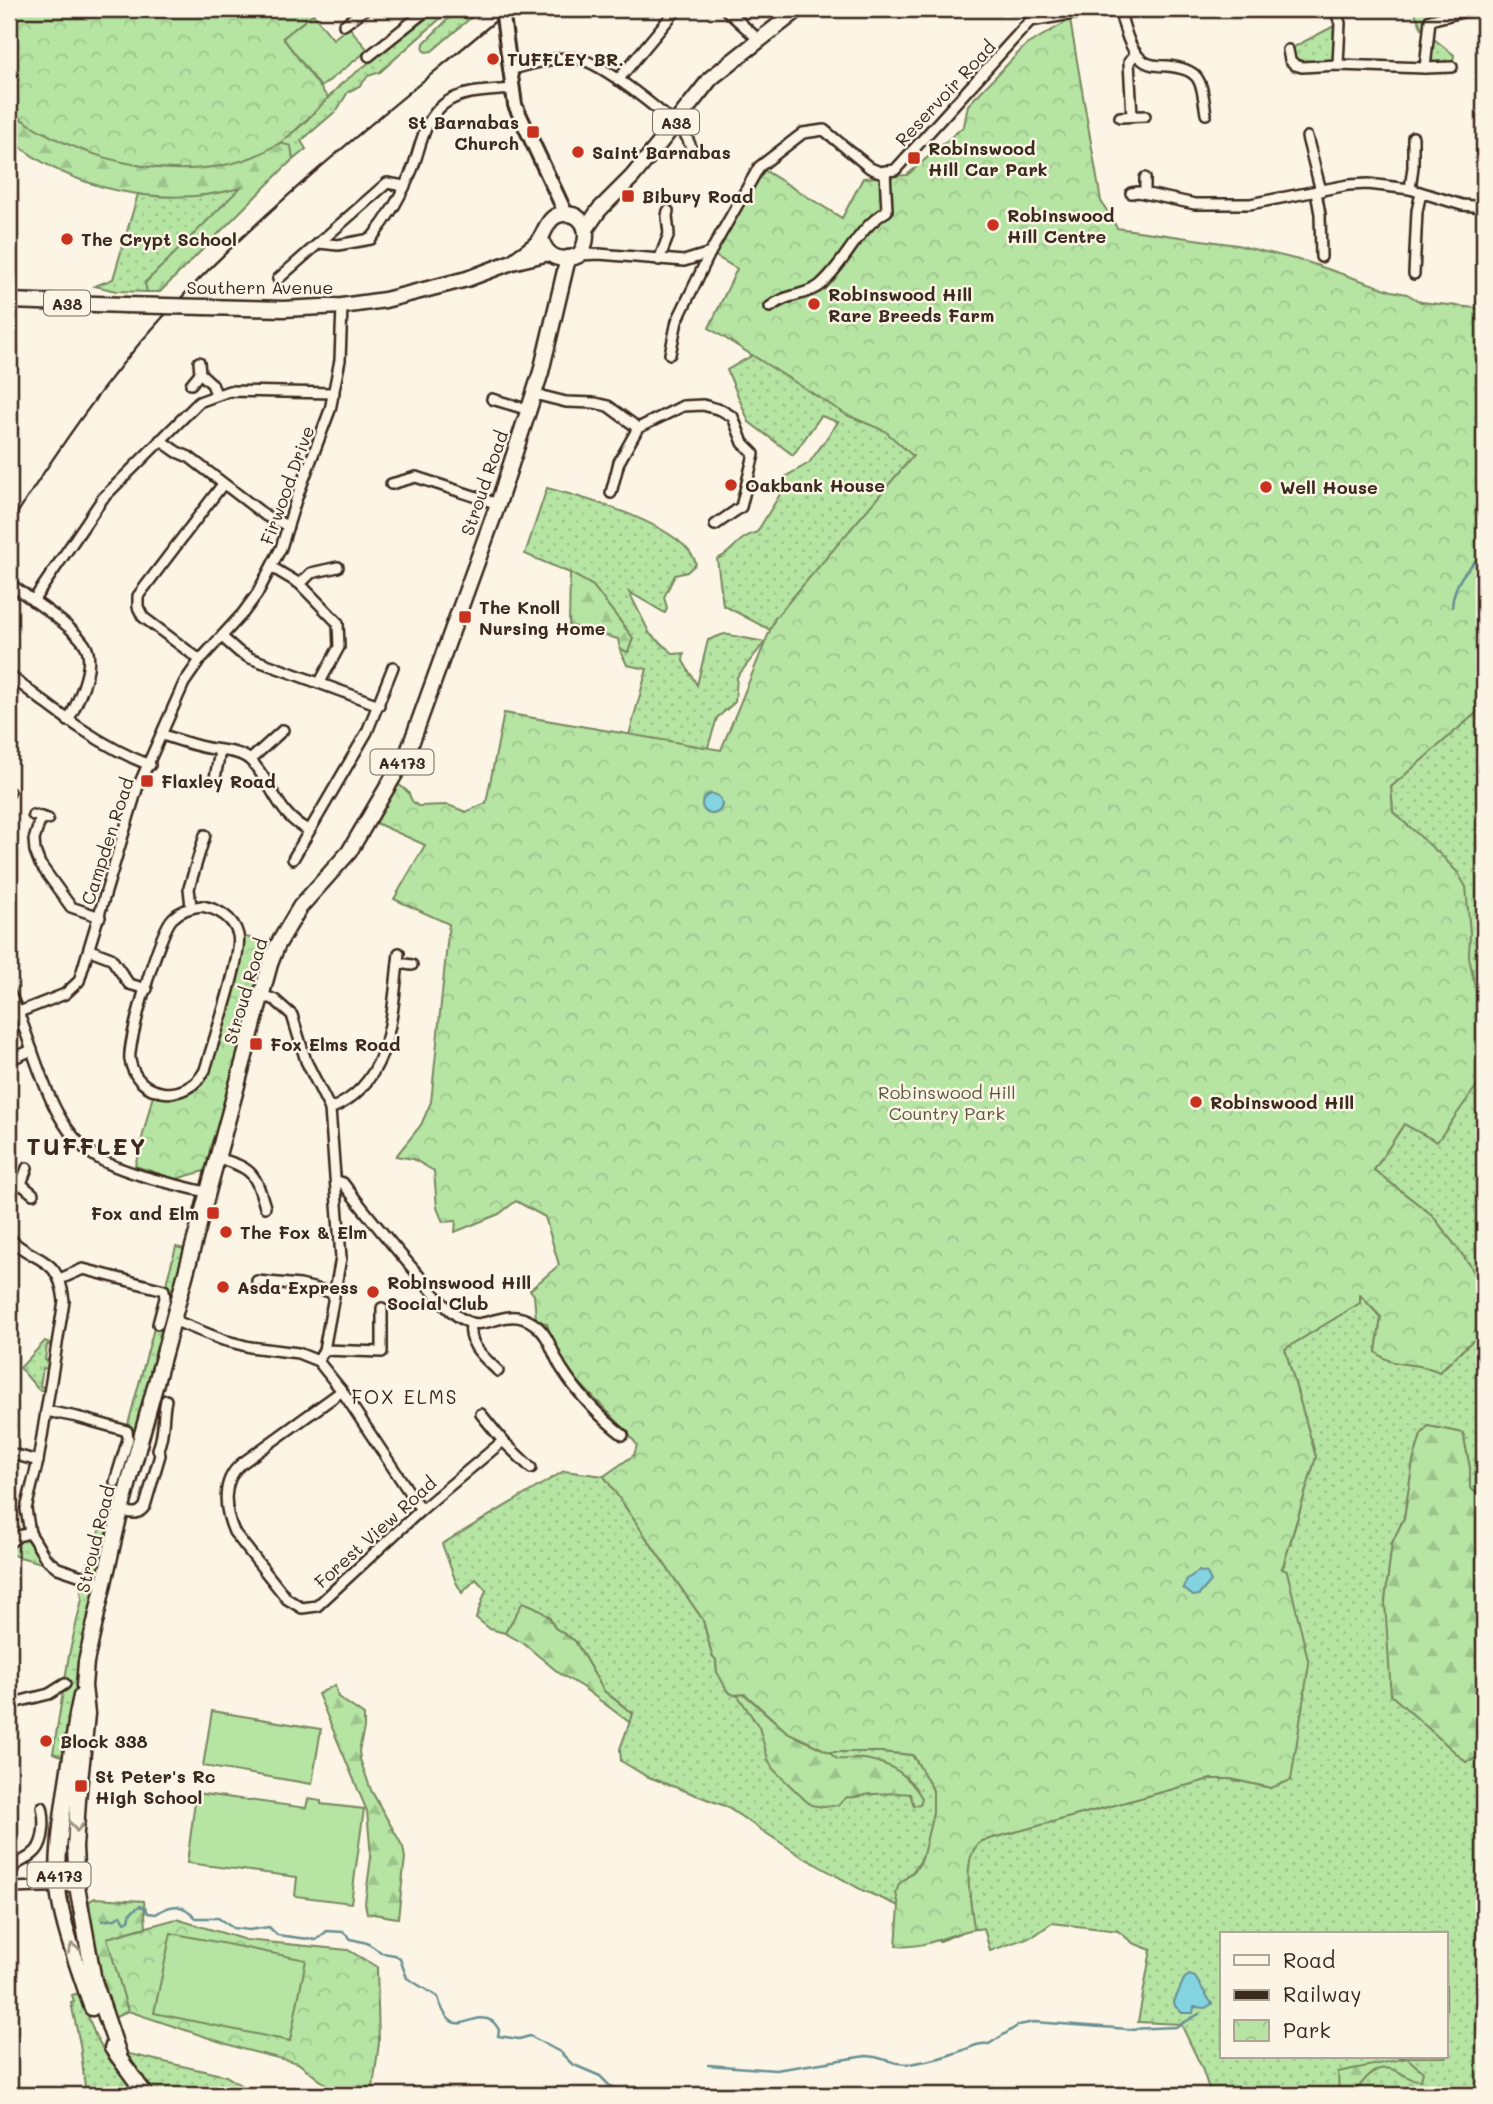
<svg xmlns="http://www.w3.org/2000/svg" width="1493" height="2104" font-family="Mali,sans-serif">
<defs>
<pattern id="grass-dots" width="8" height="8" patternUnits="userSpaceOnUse" patternTransform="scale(1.75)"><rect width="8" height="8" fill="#b5e4a3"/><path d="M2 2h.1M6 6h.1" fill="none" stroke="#9dc48c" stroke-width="1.8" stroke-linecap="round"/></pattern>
<pattern id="forest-firs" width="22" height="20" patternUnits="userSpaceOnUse" patternTransform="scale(1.75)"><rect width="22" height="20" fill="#b5e4a3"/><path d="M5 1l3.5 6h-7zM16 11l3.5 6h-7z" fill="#9dc48c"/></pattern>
<pattern id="park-crowns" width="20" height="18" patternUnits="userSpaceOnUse" patternTransform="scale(1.75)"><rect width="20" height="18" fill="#b5e4a3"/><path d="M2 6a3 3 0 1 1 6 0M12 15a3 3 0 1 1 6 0" fill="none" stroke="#9dc48c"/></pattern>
</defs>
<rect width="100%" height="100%" fill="#fcf5e5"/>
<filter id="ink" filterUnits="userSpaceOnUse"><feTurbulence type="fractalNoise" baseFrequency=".0143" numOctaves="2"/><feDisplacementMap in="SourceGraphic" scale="14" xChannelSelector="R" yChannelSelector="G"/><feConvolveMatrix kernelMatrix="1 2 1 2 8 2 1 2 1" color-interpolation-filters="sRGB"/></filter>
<g filter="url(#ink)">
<!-- grass -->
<g fill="url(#grass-dots)" stroke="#788760" stroke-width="2" fill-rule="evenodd">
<path d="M439 9H451L380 72 368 76 361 85 348 92 337 110 301 141 306 149 145 282 147 292 116 291 95 286 113 279 138 194 148 195 279 143 303 124 341 84Z"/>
<path d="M458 9H481L432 51 426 52 423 50 424 43Z"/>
<path d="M1413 9H1459L1431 20 1429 35 1454 55 1452 67 1425 68 1424 33Z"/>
<path d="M1340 23 1338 65H1295L1288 50Z"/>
<path d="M781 339 922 452 787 639 723 605 717 559C733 553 735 539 757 532L779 496 783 478 809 463 838 422 821 416 793 455 749 422 727 370Z"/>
<path d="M547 488C582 497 687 526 696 564L687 572 675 575 664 597 667 608 665 613 629 592 650 634 674 654 684 653 683 661 697 685 708 640 724 634 765 642 737 677 735 702 717 718 704 760 629 735 647 669 627 665 620 649 628 652 633 638 593 586 570 573 525 554Z"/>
<path d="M1484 706V1293L1470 1265 1432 1215 1374 1170 1404 1124 1469 956 1458 873 1393 812 1391 786Z"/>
<path d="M176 1247 193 1251 141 1436 71 1760 53 1753 69 1655 82 1599 79 1577 92 1557Z"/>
<path d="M1360 1294 1381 1318 1376 1351C1395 1370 1417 1360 1440 1372L1471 1342 1484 1335V1499L1470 1488V1468L1463 1433 1428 1426 1421 1435 1413 1462 1404 1518 1392 1543 1385 1602 1388 1633 1466 1762 1484 1756V2095H1211L1202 2068 1181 2024 1138 2022 1151 1950 1133 1943 1118 1931 1052 1923 1035 1935 990 1951 984 1928 964 1931 938 1942 972 1914C970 1891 959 1855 982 1841L1210 1779H1231L1271 1788 1275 1785 1282 1570 1316 1457 1285 1349 1359 1303ZM1222 1934H1446V2057H1222Z"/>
<path d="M45 1341 49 1343H53V1346L47 1345 45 1360 50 1361 49 1369 43 1368 40 1386 46 1388 45 1391 38 1389 20 1368Z"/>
<path d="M564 1471 604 1476 703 1620 712 1655 716 1660 717 1672 744 1694 881 1752 912 1755C919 1766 927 1776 932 1788 938 1802 927 1854 917 1866 905 1884 893 1879 899 1906L862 1890 801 1856 725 1806 646 1776 621 1761 620 1749 633 1713 604 1691 575 1641 555 1628 549 1617 523 1603 505 1633 490 1629 476 1618 486 1590 476 1579 462 1593 456 1582 442 1544Z"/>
<path d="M26 1538 46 1562 41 1563 9 1554 11 1545Z"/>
<path d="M80 1993 95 2035 111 2062 125 2053 226 2076 256 2095H86L80 2044 71 2003 74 2002 72 1995Z"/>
</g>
<!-- forest -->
<g fill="url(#forest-firs)" stroke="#788760" stroke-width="2">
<path d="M9 110 20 119 157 168 184 169 221 164 250 157 279 143 291 146 293 159 160 292H147L145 283 240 188C163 209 70 191 9 138Z"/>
<path d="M570 573 593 586 633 638 628 652 620 649 618 639 569 625Z"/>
<path d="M1428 1426 1463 1433 1470 1468V1488L1484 1499V1756L1466 1762 1391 1695 1385 1602 1389 1567 1392 1543 1404 1518 1413 1462 1421 1435Z"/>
<path d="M523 1602 535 1607 549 1617 555 1628 575 1641 604 1691 633 1714 629 1722 582 1687 559 1673 523 1643 505 1633Z"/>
<path d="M335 1685 338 1697 364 1715V1728L359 1751 360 1759 371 1790 403 1847 405 1858 398 1918 367 1913 365 1903 371 1857 367 1811 318 1694Z"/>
<path d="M744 1694 787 1732 829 1752 837 1759C846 1760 856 1758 865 1759 892 1764 908 1774 922 1798L920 1804 914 1806 910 1794C905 1792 877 1794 870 1794 861 1795 855 1799 847 1797L838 1805 824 1807 811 1805 804 1799 773 1769 768 1759 759 1727 738 1696 734 1695Z"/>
<path d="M95 1898 144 1901 146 1927 108 1938 128 2011 112 2019C99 1977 91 1946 89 1901Z"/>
<path d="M1407 2058 1423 2072 1421 2080C1406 2080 1407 2074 1394 2070 1374 2062 1363 2082 1353 2095H1339L1338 2072Z"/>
</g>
<!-- park -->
<g fill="url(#park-crowns)" stroke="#788760" stroke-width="2">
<path d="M9 9H319L283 38 328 98C313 113 299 129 281 142 204 195 77 163 9 110Z"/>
<path d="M1070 20 1101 201 1117 228 1237 245 1307 262 1392 291 1407 294 1421 302 1484 309V706L1391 787 1393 812 1443 857 1458 873 1466 887 1470 933 1469 957 1483 1027 1478 1084 1437 1142 1404 1124 1374 1170 1432 1215 1470 1265 1484 1293V1335L1471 1342 1439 1372C1417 1360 1395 1370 1376 1352L1381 1317 1360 1295V1303L1285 1349 1316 1457 1282 1569 1287 1571 1309 1664 1291 1780 1271 1788 1231 1779H1210L982 1841C959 1856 972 1905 974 1929 946 1935 925 1949 896 1946L899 1906 896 1893 899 1884 916 1869 922 1859 933 1813V1790L913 1755 881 1752H829L787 1732 745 1694 734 1695 728 1692 717 1672 716 1660 712 1655 703 1620 604 1476 634 1455 637 1445C605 1401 561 1380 547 1324L536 1319 534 1295 530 1290 559 1265 545 1217 516 1201 499 1214 455 1232 456 1221 443 1222 437 1208 434 1171 413 1159 396 1156 421 1125 431 1102 449 924 394 899 425 845 376 823 398 784 408 792 412 801 418 806 448 805 466 812 486 803 504 713 721 750 775 618 913 456 885 431 847 415 709 328 737 269 710 253 759 167 842 218 863 178 907 175 964 126 968 105 1026 45Z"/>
<path d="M238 935 270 943 258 971 257 987 220 1128C209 1139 209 1155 208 1170L176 1179 135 1166 153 1095 173 1093 205 1070Z"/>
<path d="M176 1919 246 1940 348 1950 377 1967 379 2043 372 2095H339L298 2063 242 2049 128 2011 107 1938Z"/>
</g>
<!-- garden -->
<g fill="#b5e4a3" stroke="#788760" stroke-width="2">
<path d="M313 14 333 39 349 27 368 50 321 87 283 38Z"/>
<path d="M212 1711 321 1729 312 1784 203 1766Z"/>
<path d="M196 1793 306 1808 308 1799 321 1801V1804L364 1809 351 1903 295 1896 297 1877 187 1863Z"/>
<path d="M171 1933 306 1960 290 2041 154 2013Z"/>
</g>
<!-- water -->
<g fill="#84d3e1" stroke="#678f93" stroke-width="2">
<circle cx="712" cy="804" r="10"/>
<path d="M1199 1571 1207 1573 1211 1581 1199 1595 1193 1596 1183 1588 1187 1579Z"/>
<path d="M1189 1975 1195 1977 1212 2004 1205 2008 1194 2007 1193 2013H1182L1175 2006 1174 2002 1184 1979Z"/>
</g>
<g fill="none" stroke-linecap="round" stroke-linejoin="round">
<!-- stream -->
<g stroke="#678f93" stroke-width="2.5">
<path d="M1452 607C1454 581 1466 570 1484 552"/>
<path d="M102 1921 115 1919 121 1915 125 1922 129 1920 131 1912 140 1906 146 1908 148 1913 156 1914C172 1903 182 1903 196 1918H218L233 1928 249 1930 269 1927 277 1935 316 1940 327 1931 343 1932 351 1939 367 1943 382 1953 395 1955 400 1959 407 1978 438 1997C453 2047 471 2008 492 2021 495 2023 497 2027 499 2030L498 2036 519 2039 530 2036 560 2052 572 2064 600 2076 609 2085 629 2095"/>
<path d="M708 2065 776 2070 866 2056C883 2056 895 2067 915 2063 928 2061 945 2057 958 2052 969 2049 978 2042 989 2044L1019 2025 1034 2022 1129 2029 1176 2027 1199 2014"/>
</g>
<defs>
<g id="minor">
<path d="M725 9 758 39"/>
<path d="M1119 9C1124 25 1129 53 1145 62 1151 66 1160 66 1167 66 1203 69 1201 83 1206 114"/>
<path d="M1335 9 1340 23 1338 65"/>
<path d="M1258 11 1264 9"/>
<path d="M344 25 365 9"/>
<path d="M1288 50 1290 60 1295 65 1302 67 1338 65 1425 68 1430 20 1474 9"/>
<path d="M369 56 428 9"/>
<path d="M1425 68 1452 67"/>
<path d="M509 70C530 65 557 55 579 59 603 63 665 114 684 133 687 137 689 142 691 147"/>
<path d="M618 80 677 9"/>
<path d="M1132 116 1129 62 1136 53"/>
<path d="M1120 117 1145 116"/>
<path d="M1307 137 1321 191"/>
<path d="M1410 189 1413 167V137"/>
<path d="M1316 192 1320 214 1321 257"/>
<path d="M1131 193 1138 192 1195 204H1250L1348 185 1368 184 1410 189 1462 205 1484 207"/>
<path d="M1145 193V178"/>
<path d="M319 243 338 245 371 239C388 218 402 195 412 170 421 147 423 120 444 104 462 90 491 91 512 89"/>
<path d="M579 255 599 254 684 261 710 253 759 167 803 133 824 130 870 168 880 172 895 170 1030 21 1102 9"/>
<path d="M659 260 669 234 667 216 668 211"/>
<path d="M1414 274 1417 211 1421 193"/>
<path d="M278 279 387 183 404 186"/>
<path d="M770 307C787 293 807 296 820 285 846 263 857 228 887 211L885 171"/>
<path d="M9 351H12"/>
<path d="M670 354 677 321 710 253"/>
<path d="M200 373 212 384 216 394"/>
<path d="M191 384 200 373 199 362"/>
<path d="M534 394 566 402 595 403 608 406 638 428 683 406 703 405 721 410 733 417 743 443 754 454 741 507 715 525"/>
<path d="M492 399 529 410"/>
<path d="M9 427V428"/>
<path d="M160 440 177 452 189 457 266 516 288 526"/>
<path d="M391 484 416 477 498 504"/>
<path d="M611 493 619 462 638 428"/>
<path d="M273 568 300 584 338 623 339 647 320 682"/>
<path d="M9 583C27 597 80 630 87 649 94 668 77 704 68 721"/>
<path d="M300 584 311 573 338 567"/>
<path d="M33 601 103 498 199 402 229 391 334 393"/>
<path d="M222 637 239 652 250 658 379 705"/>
<path d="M200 660 143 617 138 607V596L223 484"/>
<path d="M9 675C53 709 97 745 150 765"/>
<path d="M163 735C175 739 187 743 199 746 215 751 239 749 251 761 273 783 278 817 309 830"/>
<path d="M250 760 283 730"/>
<path d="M215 778 220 751"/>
<path d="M9 792V793"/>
<path d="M33 815 48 819"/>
<path d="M41 817 34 840 35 851 40 864 71 907 100 917"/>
<path d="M293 859 367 732 393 667"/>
<path d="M202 906C218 909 234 918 238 935 243 956 212 1045 205 1070 187 1104 137 1099 130 1060 127 1043 160 929 173 918 181 910 191 907 202 906Z"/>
<path d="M191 907 189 888 205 835"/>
<path d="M90 950 111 958 129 984 147 989"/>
<path d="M398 963 412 965"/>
<path d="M9 992C37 1046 45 1132 105 1162 137 1177 175 1184 209 1193"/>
<path d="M262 995 275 1000 292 1015 306 1061 330 1109 341 1258 324 1350 318 1361"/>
<path d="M19 1012 65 994 79 981 137 789 184 683 200 660 243 613 257 594 281 548 296 500 330 410 340 360 342 306"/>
<path d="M9 1060 32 1050"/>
<path d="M330 1109C393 1084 392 1011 399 953"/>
<path d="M217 1158C253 1168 255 1173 265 1207"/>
<path d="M337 1181 343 1183C368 1216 394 1247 421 1278 434 1293 449 1314 468 1322 488 1330 508 1305 534 1324 550 1335 552 1354 562 1369 578 1394 600 1417 623 1435"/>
<path d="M21 1184 33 1194"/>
<path d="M9 1190 21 1184 27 1168"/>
<path d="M9 1238C35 1264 59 1254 64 1301L38 1461 26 1509 30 1533 46 1559 58 1568 102 1583"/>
<path d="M60 1279 83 1269 164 1290 165 1298 158 1324"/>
<path d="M257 1281 300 1285 334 1293"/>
<path d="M173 1320 223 1340 250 1347 298 1353 318 1361 342 1391 421 1510"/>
<path d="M471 1323C468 1346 483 1356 498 1371"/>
<path d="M324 1350 382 1352V1308"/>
<path d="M342 1391 241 1464C221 1481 224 1509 234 1532L287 1599 302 1608 317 1606 421 1510 503 1441 481 1414"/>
<path d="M46 1411 77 1417 127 1431 128 1439 115 1482"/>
<path d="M503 1441 531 1468"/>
<path d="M9 1453 38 1461"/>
<path d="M121 1511C132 1513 138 1516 145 1506L160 1455 158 1449C165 1433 162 1417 166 1400"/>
<path d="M9 1543 18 1536 30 1533"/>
<path d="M9 1704 49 1694 65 1684"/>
<path d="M9 1883C12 1857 22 1866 36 1851 45 1841 45 1819 42 1807"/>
<path d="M9 1888 77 1886"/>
</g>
<path id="secondary" d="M506 39 515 105 566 214"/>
<g id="primary">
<path d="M81 1696 77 1715C70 1770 57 1828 58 1885 59 1918 81 1975 92 2008"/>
<path d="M112 2048 146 2095"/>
<path d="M119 2055 94 1981 77 1886 75 1847 78 1800 87 1714 84 1686 86 1662 117 1526 270 964 277 946 300 907 349 852 408 752 498 504 541 372 568 258"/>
</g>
<g id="trunk">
<path d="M586 229 599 210 632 177 659 144 711 78 799 9"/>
<path d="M515 260C522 254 530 250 537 243 546 233 547 213 566 214 588 214 591 241 579 255 561 263 546 258 541 238"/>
<path d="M9 301 125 305"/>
<path d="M205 307 283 309 342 306 385 300 467 279 512 262 549 253"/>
</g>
</defs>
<!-- minor casing -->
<use href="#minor" stroke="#3b2a1e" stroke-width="14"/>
<!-- secondary casing -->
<use href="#secondary" stroke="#3b2a1e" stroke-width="18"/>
<!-- primary casing -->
<use href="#primary" stroke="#3b2a1e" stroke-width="19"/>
<!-- trunk casing -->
<use href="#trunk" stroke="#3b2a1e" stroke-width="19"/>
<!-- minor -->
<use href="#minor" stroke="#fcf5e5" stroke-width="9"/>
<!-- secondary -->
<use href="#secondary" stroke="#fcf5e5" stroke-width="12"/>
<!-- primary -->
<use href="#primary" stroke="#fcf5e5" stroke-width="14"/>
<!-- trunk -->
<use href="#trunk" stroke="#fcf5e5" stroke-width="14"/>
<!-- rail -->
<path stroke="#3b2a1e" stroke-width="2.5" d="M9 526C55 454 104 381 162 318 268 203 391 109 510 9"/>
<defs>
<path id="secondary-bridge" d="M502 9 506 39"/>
<path id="trunk-bridge" d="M125 305 205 307"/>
</defs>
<!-- secondary-bridge casing -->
<use href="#secondary-bridge" stroke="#3b2a1e" stroke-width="18" stroke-linecap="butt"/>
<!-- trunk-bridge casing -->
<use href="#trunk-bridge" stroke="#3b2a1e" stroke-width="19" stroke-linecap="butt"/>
<!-- secondary-bridge -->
<use href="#secondary-bridge" stroke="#fcf5e5" stroke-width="12"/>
<!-- trunk-bridge -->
<use href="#trunk-bridge" stroke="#fcf5e5" stroke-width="14"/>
</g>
<!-- one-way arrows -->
<defs><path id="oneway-chevron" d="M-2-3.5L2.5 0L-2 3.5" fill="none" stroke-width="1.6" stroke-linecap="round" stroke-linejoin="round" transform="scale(1.75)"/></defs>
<g stroke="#9c9082">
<use href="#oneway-chevron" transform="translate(77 1827) rotate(93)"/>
<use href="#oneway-chevron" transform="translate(73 1948) rotate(-107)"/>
</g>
</g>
<!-- markers -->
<g fill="#c8321e" stroke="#fcf5e5" stroke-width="2.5">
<circle cx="493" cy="59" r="7"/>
<rect x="526" y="125" width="14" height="14" rx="3.5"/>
<circle cx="578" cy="152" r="7"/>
<rect x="907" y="151" width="14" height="14" rx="3.5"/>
<rect x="621" y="189" width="14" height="14" rx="3.5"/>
<circle cx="993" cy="225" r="7"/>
<circle cx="67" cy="239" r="7"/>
<circle cx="814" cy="304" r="7"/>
<circle cx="731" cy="485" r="7"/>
<circle cx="1266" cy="487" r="7"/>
<rect x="458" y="610" width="14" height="14" rx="3.5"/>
<rect x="140" y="774" width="14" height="14" rx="3.5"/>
<rect x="249" y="1037" width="14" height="14" rx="3.5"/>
<circle cx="1196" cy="1102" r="7"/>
<rect x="206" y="1206" width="14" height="14" rx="3.5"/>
<circle cx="226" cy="1232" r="7"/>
<circle cx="223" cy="1287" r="7"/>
<circle cx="373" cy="1292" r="7"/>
<circle cx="46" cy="1741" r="7"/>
<rect x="74" y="1779" width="14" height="14" rx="3.5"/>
</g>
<g text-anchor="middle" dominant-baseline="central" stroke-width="5" stroke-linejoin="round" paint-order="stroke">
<!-- shield labels -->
<g fill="#fcf5e5" stroke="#75675a" stroke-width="2">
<rect x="653" y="109.5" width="46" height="25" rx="5"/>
<rect x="44" y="290.5" width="46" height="25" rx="5"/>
<rect x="370.5" y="749.5" width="63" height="25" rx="5"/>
<rect x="27.5" y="1862.5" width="63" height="25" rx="5"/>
</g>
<g font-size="16" font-weight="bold" fill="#3b2a1e">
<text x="676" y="122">A38</text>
<text x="67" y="303">A38</text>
<text x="402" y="762">A4173</text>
<text x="59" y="1875">A4173</text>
</g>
<!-- poi labels -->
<g font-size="18" font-weight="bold" fill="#3b2a1e" stroke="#fcf5e5" text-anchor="start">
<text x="507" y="59">TUFFLEY BR.</text>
<text x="519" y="122" text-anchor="end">St Barnabas<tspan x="519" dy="21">Church</tspan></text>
<text x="928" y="148">Robinswood<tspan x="928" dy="21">Hill Car Park</tspan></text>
<text x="592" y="152">Saint Barnabas</text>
<text x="642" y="196">Bibury Road</text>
<text x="1007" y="215">Robinswood<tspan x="1007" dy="21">Hill Centre</tspan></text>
<text x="81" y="239">The Crypt School</text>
<text x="828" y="294">Robinswood Hill<tspan x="828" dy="21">Rare Breeds Farm</tspan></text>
<text x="745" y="485">Oakbank House</text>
<text x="1280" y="487">Well House</text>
<text x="479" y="607">The Knoll<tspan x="479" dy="21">Nursing Home</tspan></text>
<text x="161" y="781">Flaxley Road</text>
<text x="270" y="1044">Fox Elms Road</text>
<text x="1210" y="1102">Robinswood Hill</text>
<text x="199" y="1213" text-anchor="end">Fox and Elm</text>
<text x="240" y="1232">The Fox &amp; Elm</text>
<text x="387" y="1282">Robinswood Hill<tspan x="387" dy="21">Social Club</tspan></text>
<text x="237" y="1287">Asda Express</text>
<text x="60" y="1741">Block 338</text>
<text x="95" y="1776">St Peter's Rc<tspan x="95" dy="21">High School</tspan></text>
</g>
<!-- street labels -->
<g font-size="18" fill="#3b2a1e" stroke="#fcf5e5">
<text transform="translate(945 93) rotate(-47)">Reservoir Road</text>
<text x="260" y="287">Southern Avenue</text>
<text transform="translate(484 483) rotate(-71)">Stroud Road</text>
<text transform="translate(287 485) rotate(-70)">Firwood Drive</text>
<text transform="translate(107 841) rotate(-72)">Campden Road</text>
<text transform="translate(245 991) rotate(-73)">Stroud Road</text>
<text transform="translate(375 1532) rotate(-42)">Forest View Road</text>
<text transform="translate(95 1539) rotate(-76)">Stroud Road</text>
</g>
<!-- park labels -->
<g font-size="18" fill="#5a583f" stroke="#fcf5e5">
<text x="947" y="1092">Robinswood Hill<tspan x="947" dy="21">Country Park</tspan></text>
</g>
<!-- neighbourhood labels -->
<g font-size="19" letter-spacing="2" fill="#3b2a1e" stroke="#fcf5e5">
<text x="405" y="1396">FOX ELMS</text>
</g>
<!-- district labels -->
<g font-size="24" font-weight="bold" letter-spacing="2" fill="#3b2a1e" stroke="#fcf5e5">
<text x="87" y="1145">TUFFLEY</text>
</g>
</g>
<!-- margin -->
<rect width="1493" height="2104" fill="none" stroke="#fcf5e5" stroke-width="35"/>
<rect x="18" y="18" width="1458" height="2069" fill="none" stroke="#3b2a1e" stroke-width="2.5" filter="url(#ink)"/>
<!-- legend -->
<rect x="1220" y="1932" width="228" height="126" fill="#fcf5e5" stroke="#afa495" stroke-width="2"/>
<rect x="1234" y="1955" width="35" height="10" fill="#fcf5e5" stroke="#afa495" stroke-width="2"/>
<text x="1283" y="1968" font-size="21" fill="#3b2a1e">Road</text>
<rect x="1234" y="1990" width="35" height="10" fill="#3b2a1e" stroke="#afa495" stroke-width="2"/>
<text x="1283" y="2002" font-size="21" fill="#3b2a1e">Railway</text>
<rect x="1234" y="2020" width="35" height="21" fill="url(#park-crowns)" stroke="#afa495" stroke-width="2"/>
<text x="1283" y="2038" font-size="21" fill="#3b2a1e">Park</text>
</svg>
